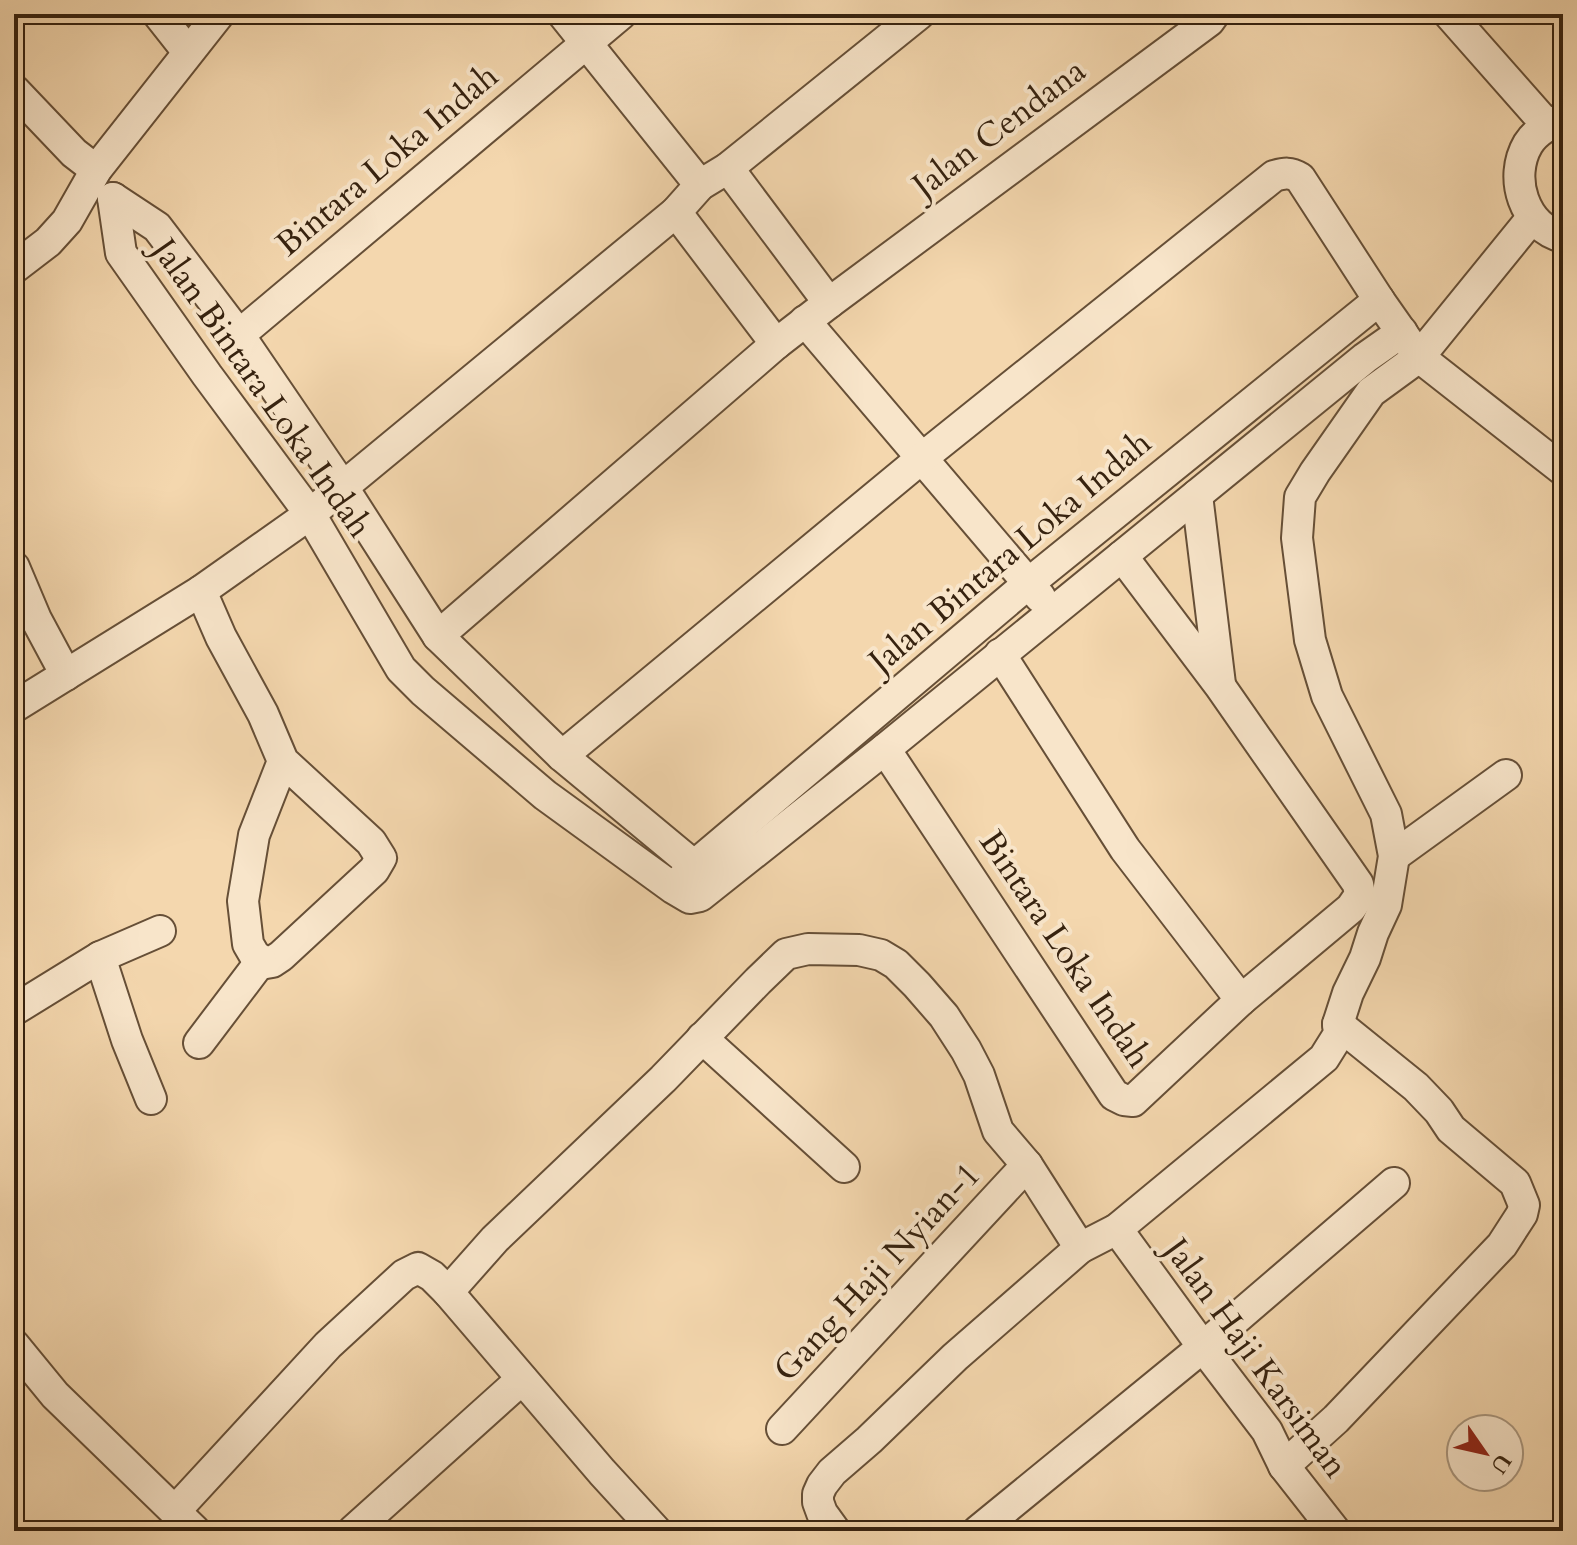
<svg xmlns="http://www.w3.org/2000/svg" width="1577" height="1545" font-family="Cardo,serif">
<rect width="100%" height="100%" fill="#f4d7ae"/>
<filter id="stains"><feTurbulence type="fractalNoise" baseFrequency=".0025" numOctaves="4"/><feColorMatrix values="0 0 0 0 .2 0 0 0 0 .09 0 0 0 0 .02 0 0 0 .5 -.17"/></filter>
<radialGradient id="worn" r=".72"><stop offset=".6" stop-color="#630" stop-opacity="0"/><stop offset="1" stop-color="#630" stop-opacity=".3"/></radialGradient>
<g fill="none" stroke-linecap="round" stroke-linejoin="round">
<defs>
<g id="street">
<path d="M158 14 188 52"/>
<path d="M563 14 700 185"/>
<path d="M1449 14 1547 125"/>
<path d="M14 90 74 153 96 170"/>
<path d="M1563 118C1550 124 1536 131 1528 144 1508 178 1524 227 1563 237"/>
<path d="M728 168 829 303"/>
<path d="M113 198 121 253 207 375 310 514 401 669 423 691 545 795 673 888 690 898 700 896 885 749 1365 358 1402 332"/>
<path d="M113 198 157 227 239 335 342 486 438 636 562 756 715 883"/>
<path d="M676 212 776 344"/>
<path d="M14 268 48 242 67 221 96 170 219 14"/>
<path d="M805 321 1040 597"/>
<path d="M239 335 621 14"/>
<path d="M1197 495 1220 684"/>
<path d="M14 567 36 619 66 675"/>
<path d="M438 636 776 344 829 303 1209 21 1214 14"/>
<path d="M1000 654 1125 849 1241 1000"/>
<path d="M14 707 201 591"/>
<path d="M885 749 1114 1095 1124 1100 1133 1101 1241 1000 1351 908 1360 895 1358 884 1220 686 1122 556"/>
<path d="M562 756 922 458 1274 176C1285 173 1290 172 1300 178L1379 300 1419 357 1563 470"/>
<path d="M283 761 254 835 243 901 248 944 255 956 266 963 272 962 281 956 374 870 381 858 371 842 283 761 263 714 221 637 201 591 310 514 676 212 700 185 728 168 919 14"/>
<path d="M1394 856 1506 775"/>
<path d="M680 881 694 866 1029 583 1379 300"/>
<path d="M100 957 127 1040 151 1099"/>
<path d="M14 1010 100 957 160 931"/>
<path d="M702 1038 844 1167"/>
<path d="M199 1043 261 961"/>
<path d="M1117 1229 1203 1347 1267 1431 1284 1466 1335 1531"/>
<path d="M448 1292 495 1239 663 1079 758 981 786 954 808 949 859 950 881 955 896 964 917 985 944 1016 966 1050 979 1075 998 1131 1027 1165 1080 1248"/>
<path d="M14 1345 55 1395 195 1531"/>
<path d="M782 1429 1027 1165"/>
<path d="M1284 1466 1336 1419 1502 1245 1522 1214 1524 1205 1515 1183 1451 1129 1439 1111 1416 1087 1338 1024"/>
<path d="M175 1511 328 1345 404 1275 418 1268 432 1276 448 1292 602 1472 656 1531"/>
<path d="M353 1531 522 1379"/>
<path d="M835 1531 822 1513 818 1502V1494L822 1485 832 1472 869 1440 955 1357 1080 1248 1117 1229 1324 1058 1339 1034 1338 1024 1348 993 1365 958 1373 933 1386 905 1394 856 1386 814 1327 696 1310 640 1297 538 1300 497 1315 472 1371 392 1419 357 1532 218"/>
<path d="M978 1531 1203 1347 1394 1183"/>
</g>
</defs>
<!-- street casing -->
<use href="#street" stroke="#664f37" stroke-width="34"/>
<!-- street -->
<use href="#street" stroke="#f8e5ca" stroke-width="30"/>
</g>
<g text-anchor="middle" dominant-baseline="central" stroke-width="8" stroke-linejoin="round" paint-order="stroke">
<!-- street labels -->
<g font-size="34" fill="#36220f" stroke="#f8e5ca">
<text transform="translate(999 128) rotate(-37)">Jalan Cendana</text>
<text transform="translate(387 160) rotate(-40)">Bintara Loka Indah</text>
<text transform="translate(262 388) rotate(55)">Jalan Bintara Loka Indah</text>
<text transform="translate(1010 552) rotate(-40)">Jalan Bintara Loka Indah</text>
<text transform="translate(1065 949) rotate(56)">Bintara Loka Indah</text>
<text transform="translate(877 1272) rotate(-47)">Gang Haji Nyian-1</text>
<text transform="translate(1256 1358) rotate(54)">Jalan Haji Karsiman</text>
</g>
</g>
<!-- margin -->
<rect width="1577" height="1545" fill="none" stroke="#f4d7ae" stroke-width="48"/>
<rect x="16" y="16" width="1545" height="1513" fill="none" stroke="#36220f" stroke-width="4"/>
<rect x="24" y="24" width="1529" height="1497" fill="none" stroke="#36220f" stroke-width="2"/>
<!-- north arrow -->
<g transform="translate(1485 1453) rotate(124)"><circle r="38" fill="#f8e5ca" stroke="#aa977f" stroke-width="2"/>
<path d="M0-6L14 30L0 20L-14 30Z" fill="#8f2418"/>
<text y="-12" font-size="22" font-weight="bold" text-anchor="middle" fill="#36220f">U</text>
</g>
<rect width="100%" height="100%" filter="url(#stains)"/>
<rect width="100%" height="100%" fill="url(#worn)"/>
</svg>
